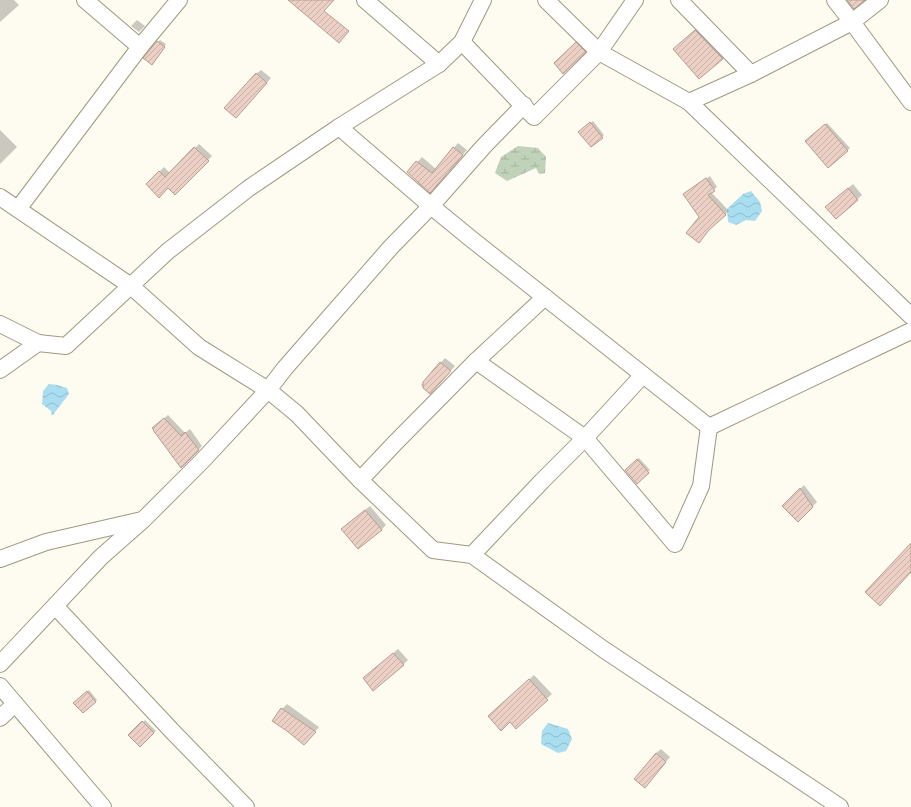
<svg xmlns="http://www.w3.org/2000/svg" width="911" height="807" font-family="'PT Sans Narrow',sans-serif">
<defs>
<pattern id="wetland-marsh" width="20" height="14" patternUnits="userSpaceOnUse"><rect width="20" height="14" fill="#c0d2b9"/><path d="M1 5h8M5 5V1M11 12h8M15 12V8" fill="none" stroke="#a4b39e"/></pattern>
<pattern id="water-waves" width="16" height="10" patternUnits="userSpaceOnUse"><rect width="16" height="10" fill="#a9def0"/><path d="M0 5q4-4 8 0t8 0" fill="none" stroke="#90bdcc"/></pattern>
<pattern id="building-hatch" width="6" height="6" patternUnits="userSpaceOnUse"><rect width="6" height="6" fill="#edd0c5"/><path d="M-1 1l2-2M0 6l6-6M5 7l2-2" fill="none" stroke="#cab1a8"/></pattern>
</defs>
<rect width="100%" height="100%" fill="#fefbf0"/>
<!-- wetland -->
<path fill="url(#wetland-marsh)" d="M518 146 538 148 546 157 545 173 539 174 536 168 507 181 495 173 501 157Z"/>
<!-- water -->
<g fill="url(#water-waves)">
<path d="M751 191 760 202 762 211 755 221 746 220 736 225 728 222 727 209 743 194Z"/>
<path d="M49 384 57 385 67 388 69 394 52 416 51 411 42 404 43 391Z"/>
<path d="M548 723 568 729 572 739 566 751 558 753 541 744 542 731Z"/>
</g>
<!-- shadow -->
<g fill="#0003">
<path d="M0 0H14L19 5 0 22Z"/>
<path d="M137 20 145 26 139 32 131 26Z"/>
<path d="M700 26 727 54 699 78 679 45Z"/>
<path d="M160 40 166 44 154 61 158 42Z"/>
<path d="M578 41 587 50 563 72 555 63Z"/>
<path d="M261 70 271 78 240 113 256 74Z"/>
<path d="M593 121 604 135 602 137 581 130Z"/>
<path d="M827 123 850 148 828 167 808 139Z"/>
<path d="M0 130 17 147 0 164Z"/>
<path d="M458 143 467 150 434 187 408 172 422 157 436 169Z"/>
<path d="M199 144 212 156 175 194 168 187 147 184 164 167 170 173Z"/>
<path d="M710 176 717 187 711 192 729 211 711 227 688 191Z"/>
<path d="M853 184 862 195 836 218 831 202Z"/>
<path d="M445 358 455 366 430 393 421 385Z"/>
<path d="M168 415 185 433 190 429 202 446 182 467 157 424Z"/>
<path d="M639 458 650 470 637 483 626 470Z"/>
<path d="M804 485 817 502 798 521 783 506Z"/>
<path d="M370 506 386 525 381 530 347 524Z"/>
<path d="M398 649 408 660 403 665 369 674Z"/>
<path d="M534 675 552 694 516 727 511 721 494 712Z"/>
<path d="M89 690 97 700 83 712 75 703Z"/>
<path d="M287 704 319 727 309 739 282 709Z"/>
<path d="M145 720 156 731 140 746 130 735Z"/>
<path d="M661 749 670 757 649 782 656 753Z"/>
</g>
<!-- building -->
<g fill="url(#building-hatch)" stroke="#b89d92">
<path d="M288 0H334L324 11 349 31 339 43Z"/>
<path d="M847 0H865L854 9Z"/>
<path d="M695 30 723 59 699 79 673 49Z"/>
<path d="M157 41 165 47 152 65 143 58Z"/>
<path d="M576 42 586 52 563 74 554 63Z"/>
<path d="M256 73 267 83 236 118 224 108Z"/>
<path d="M590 122 603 138 591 147 578 132Z"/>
<path d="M825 124 848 151 828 168 805 141Z"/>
<path d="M194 147 209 161 175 195 168 188 159 198 146 184 159 171 165 177Z"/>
<path d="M453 147 463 155 430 193 407 172 416 161 432 173Z"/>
<path d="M706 178 715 191 708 195 726 215 709 230 699 243 686 233 699 217 683 194Z"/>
<path d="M848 188 858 200 836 219 825 207Z"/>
<path d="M440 362 451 371 430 394 423 388V382Z"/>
<path d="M164 418 181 436 185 432 199 450 181 468 153 430H154L152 428Z"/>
<path d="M637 459 649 473 637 484 625 470Z"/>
<path d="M800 488 813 507 798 522 782 506Z"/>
<path d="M365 510 382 530 358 549 341 529Z"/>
<path d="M911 543V572L880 606 865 592Z"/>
<path d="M393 653 404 665 373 691 363 678Z"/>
<path d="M529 679 548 700 516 729 510 722 501 731 488 716Z"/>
<path d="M87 691 96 702 83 713 73 703Z"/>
<path d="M281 708 316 732 304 745 287 731 272 721Z"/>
<path d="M142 721 154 733 140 747 128 735Z"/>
<path d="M656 753 666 762 645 788 634 779Z"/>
</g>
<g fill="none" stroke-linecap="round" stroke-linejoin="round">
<defs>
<g id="minor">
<path d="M85 0 140 47"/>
<path d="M365 0 439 64"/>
<path d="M546 0 599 52 689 102 911 316"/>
<path d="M679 0 751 74"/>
<path d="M835 0 852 22 911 102"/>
<path d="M462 42 534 117 599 52 635 0"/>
<path d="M689 102 751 74 852 22 880 0"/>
<path d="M339 127 431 206 470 238 709 427"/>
<path d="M0 197 131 286 199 347 268 390 297 414 360 480 433 550 472 555 603 649 840 807"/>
<path d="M18 209 140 47 179 0"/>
<path d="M0 324 38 343"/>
<path d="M476 361 585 438 675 544 701 486 709 427"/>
<path d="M0 370 38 343 66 346 168 251 249 188 339 127 439 64 462 42 483 0"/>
<path d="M709 427 911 331"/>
<path d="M360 480 395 443 476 361 545 297"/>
<path d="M472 555 542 481 585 438 643 375"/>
<path d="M0 559 46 542 142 520"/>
<path d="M55 606 173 732 246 807"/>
<path d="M0 664 101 557 143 520 203 460 268 390 285 368 391 247 431 206 484 146 524 105"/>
<path d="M0 686 103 807"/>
<path d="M0 718 15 704"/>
</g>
</defs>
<!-- minor casing -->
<use href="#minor" stroke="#a09980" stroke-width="18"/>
<!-- minor -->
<use href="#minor" stroke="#fff" stroke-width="16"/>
</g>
</svg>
